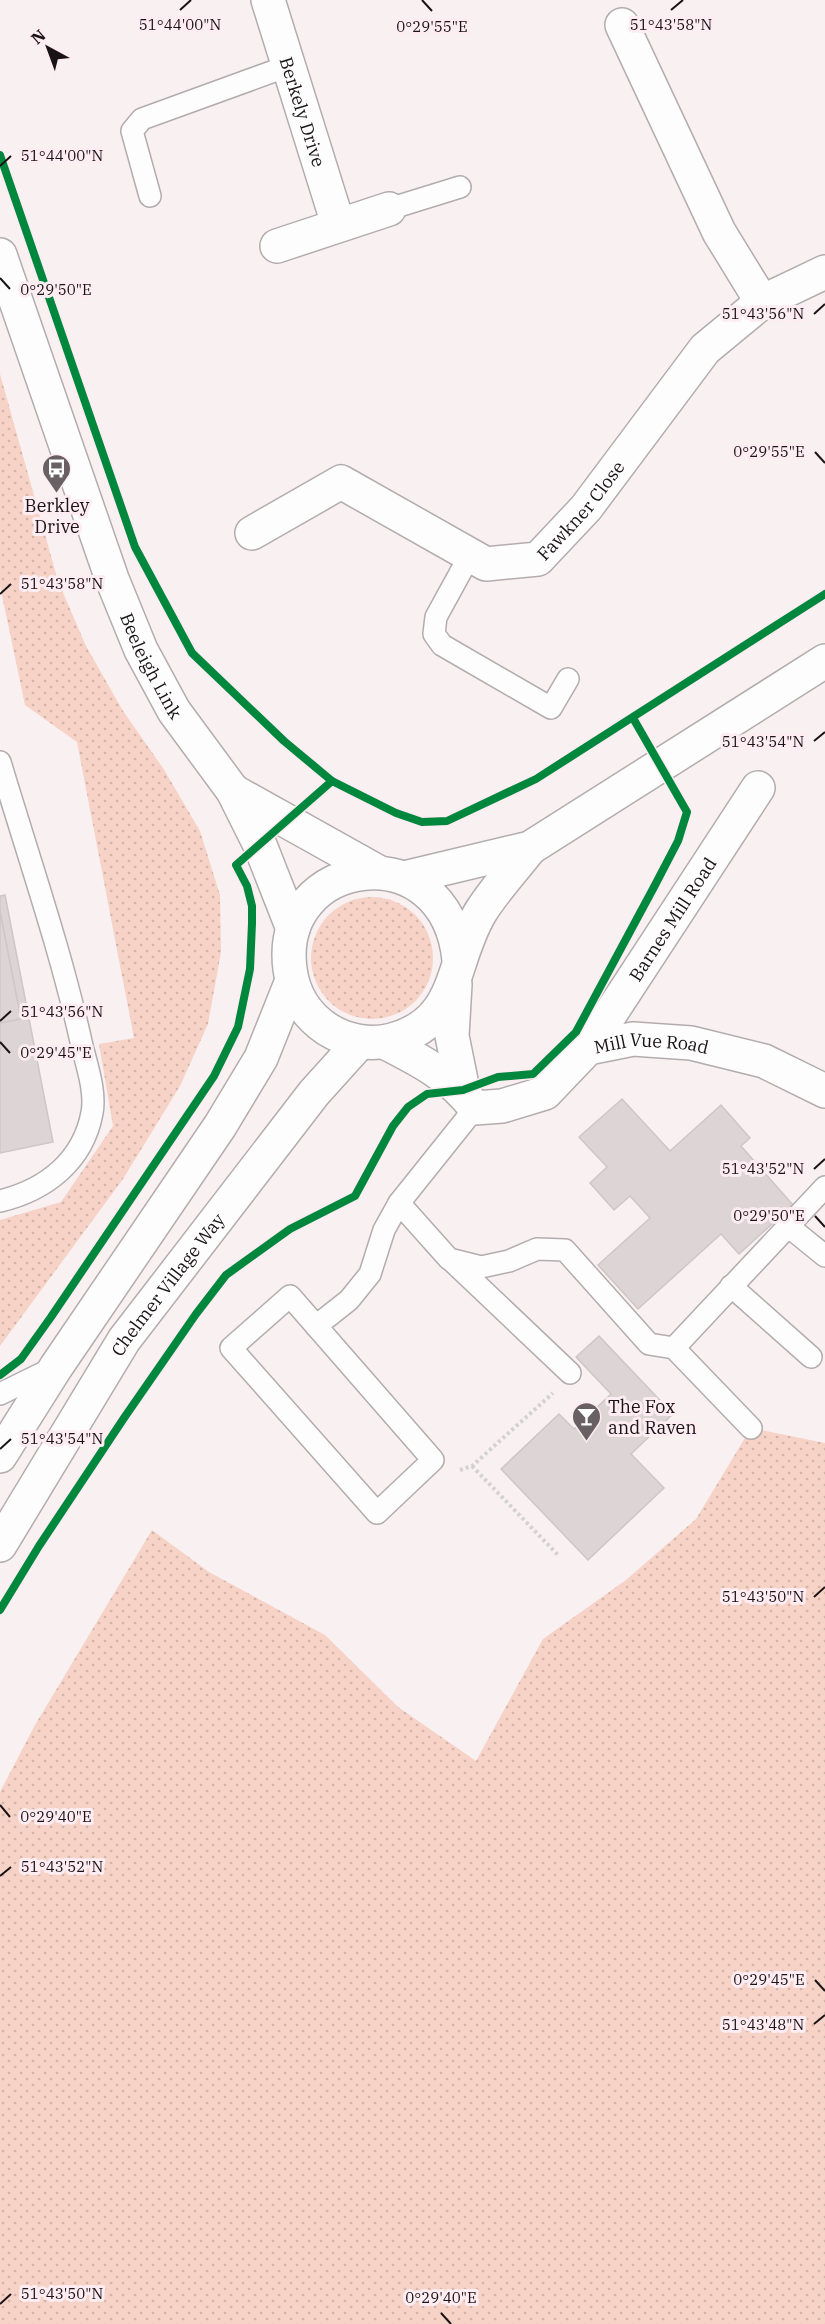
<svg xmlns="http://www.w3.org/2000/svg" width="825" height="2324" font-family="'IBM Plex Serif',serif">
<defs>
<pattern id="grass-dots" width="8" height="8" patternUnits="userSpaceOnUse" patternTransform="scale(1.5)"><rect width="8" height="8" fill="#f6d3c6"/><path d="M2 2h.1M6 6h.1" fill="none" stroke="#d2b4a9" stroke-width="1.8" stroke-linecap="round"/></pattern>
</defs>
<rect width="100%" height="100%" fill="#f9f0f2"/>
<!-- grass -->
<g fill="url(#grass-dots)">
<path d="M0 374 58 581 86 646 123 711 163 768 200 831 220 895 221 952 208 1024 180 1086 123 1179 0 1346V1220L61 1202 113 1126 99 1044 134 1038 77 742 25 705 0 586Z"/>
<circle cx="372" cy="958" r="61"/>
<path d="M751 1428 825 1443V2324H0V1792L35 1725 152 1530 209 1572 325 1635 398 1707 476 1761 543 1639 626 1580 696 1519Z"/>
</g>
<!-- building -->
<g fill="#ddd4d5" stroke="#cec6c7" stroke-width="1.5">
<path d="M5 895 53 1142 0 1153V896Z"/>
<path d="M0 911 21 1019 0 1023Z"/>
<path d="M622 1099 670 1151 721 1105 750 1138 741 1146 793 1205 739 1254 721 1234 638 1309 598 1265 650 1218 630 1196 614 1210 590 1183 607 1167 579 1137Z"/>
<path d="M599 1336 673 1414 631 1454 664 1488 588 1560 501 1469 559 1414 574 1429 611 1394 576 1357Z"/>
</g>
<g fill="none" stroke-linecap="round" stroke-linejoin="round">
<defs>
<g id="lane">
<path d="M150 196 132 131 142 119 288 66"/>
<path d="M389 209 460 187"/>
<path d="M470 555 436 617 434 634 442 645 551 708 568 679"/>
<path d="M0 762C28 856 61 950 82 1046 87 1066 96 1092 92 1113 83 1161 46 1190 0 1201"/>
<path d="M475 1108 399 1203 449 1259 481 1267 509 1261 537 1249 565 1250 649 1344 674 1348"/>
<path d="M788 1226 825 1256"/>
<path d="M452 1261 570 1373"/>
<path d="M731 1286 811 1357"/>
<path d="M290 1296 433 1460 377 1513 231 1348Z"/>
<path d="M316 1326 349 1300 370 1274 384 1230 399 1203"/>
<path d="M0 1394 53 1368"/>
<path d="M751 1428 674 1348 825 1187"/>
</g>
<g id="street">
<path id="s1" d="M268 0 338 224"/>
<path d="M622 25 719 232 762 302"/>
<path d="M277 246 389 209"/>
<path id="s2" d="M0 255 112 579 141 650 174 711 233 791 260 845 293 929"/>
<path id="s3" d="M252 533 341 482 486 564 538 559 586 508 705 349 762 302 825 272"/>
<path d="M233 791 378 872"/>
<path d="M455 984 452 1036 463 1090"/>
<path id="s4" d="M384 1042C418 1059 453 1077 475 1108L502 1106 545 1093 588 1048 633 1039 691 1043 764 1061 825 1091"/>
<path id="s5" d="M588 1048 758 788"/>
</g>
<g id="secondary">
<path d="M404 878 530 848 825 661"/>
<path d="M459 960C446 830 275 856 290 969 293 994 306 1015 327 1029 346 1041 370 1046 392 1040 460 1022 450 964 480 913 494 890 514 869 530 848"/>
<path d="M0 1456 56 1367 220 1126 261 1058 291 983"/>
<path id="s6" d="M0 1545 124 1340 314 1093 360 1042"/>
</g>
</defs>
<!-- lane casing -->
<use href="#lane" stroke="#b3acae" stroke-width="24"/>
<!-- street casing -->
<use href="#street" stroke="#b3acae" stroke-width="36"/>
<!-- secondary casing -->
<use href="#secondary" stroke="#b3acae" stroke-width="36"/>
<!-- path -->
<g stroke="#d3d1d1" stroke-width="4" stroke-dasharray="3 3" stroke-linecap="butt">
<path d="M472 1466 559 1556"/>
<path d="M460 1470 472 1466 553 1393"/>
</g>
<!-- lane -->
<use href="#lane" stroke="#fefdfd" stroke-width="21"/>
<!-- street -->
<use href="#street" stroke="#fefdfd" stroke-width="33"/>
<!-- secondary -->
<use href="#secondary" stroke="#fefdfd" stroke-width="33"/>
<defs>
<g id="cycleway">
<path d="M0 155 135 547 192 653 284 741 332 781 396 813 422 822 447 821 536 779 825 594"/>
<path d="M0 1375 21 1359 51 1317 214 1076 238 1027 250 969 252 923V906L247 886 236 865 332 781"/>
<path d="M0 1610 39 1546 124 1418 196 1314 226 1275 290 1229 355 1196 393 1126 408 1107 427 1094 463 1090 498 1077 533 1074 576 1032 654 887 678 841 687 812 633 718"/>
</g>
</defs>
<!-- cycleway casing -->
<use href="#cycleway" stroke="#fdecf1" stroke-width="11"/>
<!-- cycleway -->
<use href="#cycleway" stroke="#00873e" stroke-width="8"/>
</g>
<!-- ticks -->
<path fill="none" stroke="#1a1316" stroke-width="2" d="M422 0 432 11M180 10 191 0M671 10 683 0M0 166 11 156M0 278 10 289M814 314 825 304M815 452 825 463M0 594 11 584M814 741 825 732M0 1021 11 1011M0 1042 10 1053M814 1169 825 1159M815 1216 825 1227M0 1449 11 1439M814 1597 825 1587M0 1805 10 1817M0 1876 11 1867M815 1980 825 1991M814 2024 825 2015M0 2304 11 2294M441 2313 451 2324"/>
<!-- icons -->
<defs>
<symbol id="bus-pin" viewBox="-11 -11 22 30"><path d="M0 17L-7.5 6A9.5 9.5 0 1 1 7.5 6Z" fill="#686063" stroke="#fdecf1"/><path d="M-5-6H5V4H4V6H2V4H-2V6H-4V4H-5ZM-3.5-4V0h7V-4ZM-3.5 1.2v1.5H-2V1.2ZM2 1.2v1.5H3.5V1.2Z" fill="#fff"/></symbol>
<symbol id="bar-pin" viewBox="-11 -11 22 30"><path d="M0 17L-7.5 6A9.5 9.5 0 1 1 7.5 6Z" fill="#686063" stroke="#fdecf1"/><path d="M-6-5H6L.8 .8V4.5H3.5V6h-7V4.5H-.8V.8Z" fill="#fff"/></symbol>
</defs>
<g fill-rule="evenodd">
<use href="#bus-pin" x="40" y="452" width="33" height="45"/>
<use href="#bar-pin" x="570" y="1400" width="33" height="45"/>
</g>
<g text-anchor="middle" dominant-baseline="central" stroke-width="6" stroke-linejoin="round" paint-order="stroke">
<!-- street labels -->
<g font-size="18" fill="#1a1316" stroke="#fdecf1">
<text stroke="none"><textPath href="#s1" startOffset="117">Berkely Drive</textPath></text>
<text stroke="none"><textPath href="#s3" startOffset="386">Fawkner Close</textPath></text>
<text stroke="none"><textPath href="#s2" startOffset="438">Beeleigh Link</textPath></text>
<text stroke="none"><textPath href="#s5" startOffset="154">Barnes Mill Road</textPath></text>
<text stroke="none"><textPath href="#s4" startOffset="312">Mill Vue Road</textPath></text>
<text stroke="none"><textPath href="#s6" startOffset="310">Chelmer Village Way</textPath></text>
</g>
<!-- poi labels -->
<g font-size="18" fill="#1a1316" stroke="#fdecf1">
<text x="57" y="505">Berkley<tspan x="57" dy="21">Drive</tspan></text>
<text x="608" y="1406" text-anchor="start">The Fox<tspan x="608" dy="21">and Raven</tspan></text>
</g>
</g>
<g font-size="15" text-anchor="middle" fill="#1a1316" stroke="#fdecf1" stroke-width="6" stroke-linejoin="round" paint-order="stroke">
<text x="180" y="30">51°44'00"N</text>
<text x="671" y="30">51°43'58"N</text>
<text x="432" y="32">0°29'55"E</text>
<text x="62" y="161">51°44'00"N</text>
<text x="56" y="295">0°29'50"E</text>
<text x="763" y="319">51°43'56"N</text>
<text x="769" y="457">0°29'55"E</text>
<text x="62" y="589">51°43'58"N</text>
<text x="763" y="747">51°43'54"N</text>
<text x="62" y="1017">51°43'56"N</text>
<text x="56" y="1058">0°29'45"E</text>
<text x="763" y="1174">51°43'52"N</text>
<text x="769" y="1221">0°29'50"E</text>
<text x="62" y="1444">51°43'54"N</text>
<text x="763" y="1602">51°43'50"N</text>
<text x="56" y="1822">0°29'40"E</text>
<text x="62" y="1872">51°43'52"N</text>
<text x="769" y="1985">0°29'45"E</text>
<text x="763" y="2030">51°43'48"N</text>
<text x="62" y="2299">51°43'50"N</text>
<text x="441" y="2303">0°29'40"E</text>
</g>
<!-- north arrow -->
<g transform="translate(48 48) rotate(319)" stroke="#fdecf1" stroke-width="4.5" paint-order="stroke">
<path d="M0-4.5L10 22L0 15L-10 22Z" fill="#1a1316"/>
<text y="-9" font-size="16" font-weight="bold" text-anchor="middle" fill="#1a1316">N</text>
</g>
</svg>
